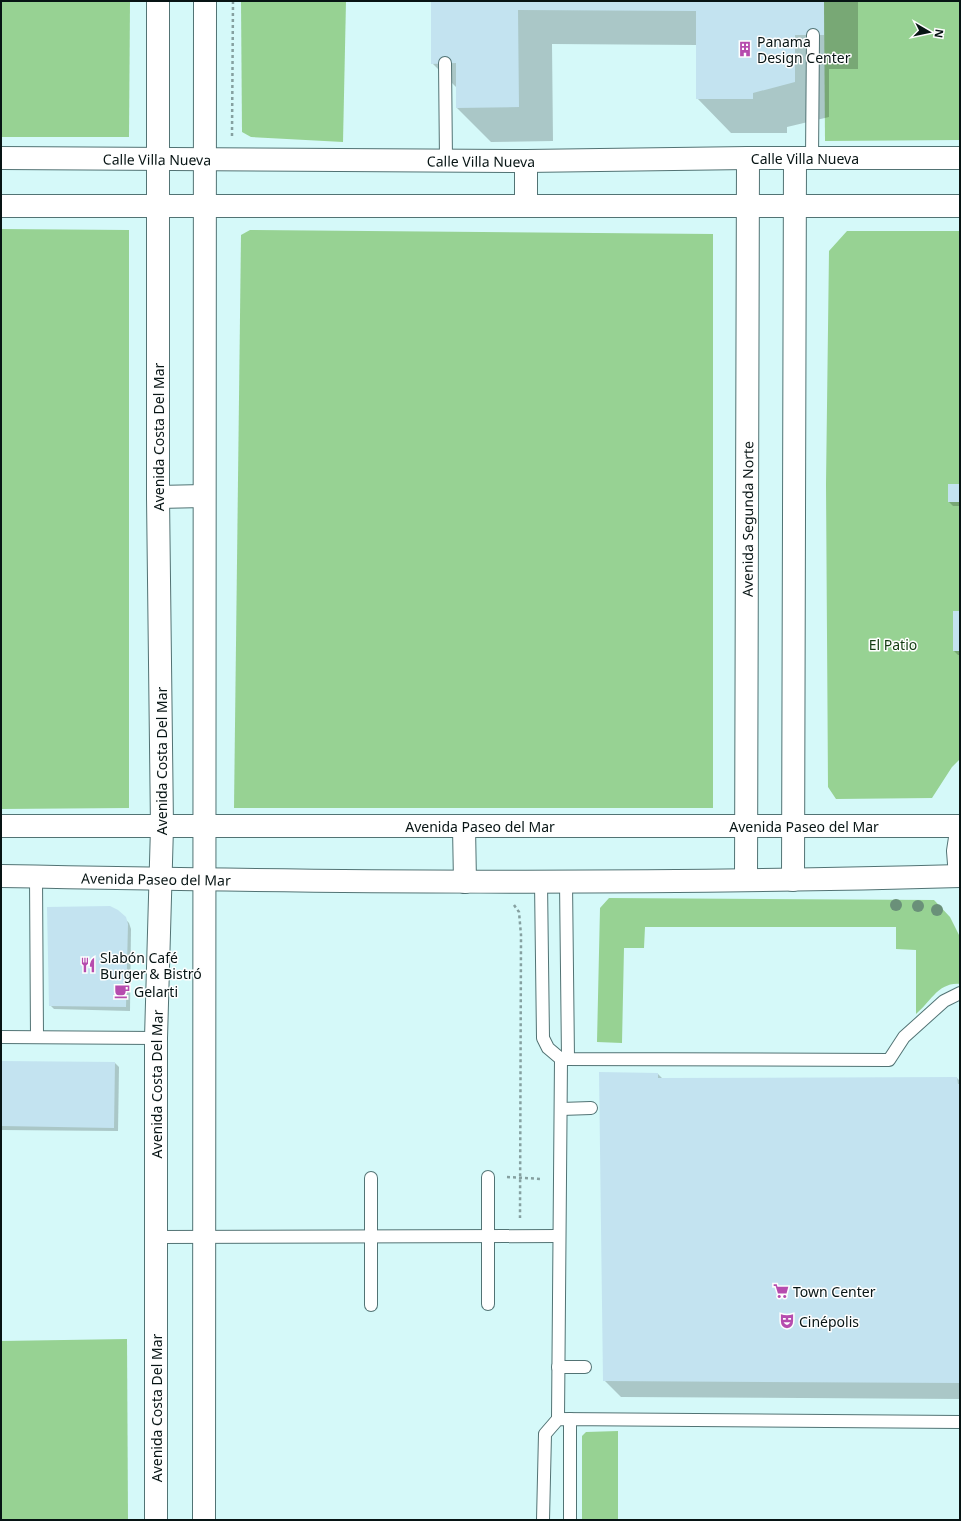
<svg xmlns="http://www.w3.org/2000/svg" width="961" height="1521" font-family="'Noto Sans',sans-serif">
<rect width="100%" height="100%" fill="#d5f9f9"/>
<!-- green -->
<g fill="#97d293">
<path d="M1 1H130L129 137H1Z"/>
<path d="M241 1H346L343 142 251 137 242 132Z"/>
<path d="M824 1H960V140L825 141Z"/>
<path d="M1 229 129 230V808L1 809Z"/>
<path d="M250 230 713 234V808H234L241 235Z"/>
<path d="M847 231H960V759L952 767 932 798 836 799 828 787 826 484 829 251Z"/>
<path d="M609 898 934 900 950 917 960 937V984C938 982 930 1003 916 1014V950L896 949V927H645L644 948H624L622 1043 597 1042 600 908Z"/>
<path d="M127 1339 128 1520H1V1341Z"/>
<path d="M618 1431V1520H582V1436L586 1432Z"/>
</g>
<!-- shadow -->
<g fill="#0003">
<path d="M432 1H858V69H829V117L787 127V133H731L697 98V45L552 44 553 141 491 142 457 108V88L432 63Z"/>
<path d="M960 485V506H953L949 502Z"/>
<path d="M960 612V655H958L954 651Z"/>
<path d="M117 910 129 923 131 929 130 1011 54 1009 50 1005Z"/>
<path d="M1 1062 115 1063 119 1067 118 1131 1 1130Z"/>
<path d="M600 1073 658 1074 663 1079 957 1078 960 1081V1399L621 1397 604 1380Z"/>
</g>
<!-- building -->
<g fill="#c3e3f0">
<path d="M431 1H824V35H795V82L753 93V99H696V11L518 10 519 107 456 108V63L431 64Z"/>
<rect x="948" y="484" width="12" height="18"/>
<rect x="953" y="611" width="7" height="40"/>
<path d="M110 906 118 910 126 917 128 924 126 1007 49 1006 47 907Z"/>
<path d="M1 1061 115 1062 114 1128 1 1126Z"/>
<path d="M599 1072 658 1073V1078L957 1077 958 1084H960V1383L603 1381Z"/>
</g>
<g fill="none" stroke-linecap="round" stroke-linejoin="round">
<defs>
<g id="lane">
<path d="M445 63 446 160"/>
<path d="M812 158 813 35"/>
<path d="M36 877 37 1037"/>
<path d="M541 882 543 1038 548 1048 561 1059 889 1060 904 1037 944 1001 960 993"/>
<path d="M566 882 568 1059"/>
<path d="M1 1037 156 1038"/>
<path d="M561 1109 591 1108"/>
<path d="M488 1177V1304"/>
<path d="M371 1178V1305"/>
<path d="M156 1237 559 1236"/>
<path d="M558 1367H585"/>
<path d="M558 1419 561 1059"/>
<path d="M543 1520 545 1434 558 1419 960 1422"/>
<path d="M570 1520V1419"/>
</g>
<g id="street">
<path d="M526 161V206"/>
<path d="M158 497 204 496"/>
<path id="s1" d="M1 826H960"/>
<path d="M464 827 465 882"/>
<path id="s2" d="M1 876C321 882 640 885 960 876"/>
<path id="s3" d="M746 880 748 158"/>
<path d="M793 880 795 158"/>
<path id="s4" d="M156 1520V1038L162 827 158 497V1"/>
<path d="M204 1520 205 1"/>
</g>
<g id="secondary">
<path id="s5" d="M1 158 526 161 748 158H960"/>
<path d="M1 206H960"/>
<path d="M960 838 958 851 960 876"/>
</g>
</defs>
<!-- lane casing -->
<use href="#lane" stroke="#527374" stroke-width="14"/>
<!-- street casing -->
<use href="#street" stroke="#527374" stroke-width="24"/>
<!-- secondary casing -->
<use href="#secondary" stroke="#527374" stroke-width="24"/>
<!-- path -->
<g stroke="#85a0a0" stroke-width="2.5" stroke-dasharray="3 3" stroke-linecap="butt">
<path d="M232 136 233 1"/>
<path d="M514 905 519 912 521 935 520 1218"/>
<path d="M507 1177 542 1179"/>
</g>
<!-- lane -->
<use href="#lane" stroke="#fff" stroke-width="12"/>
<!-- street -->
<use href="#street" stroke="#fff" stroke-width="22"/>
<!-- secondary -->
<use href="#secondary" stroke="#fff" stroke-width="22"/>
</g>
<!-- trees -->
<g fill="#6a9079">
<circle cx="896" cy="905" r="6"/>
<circle cx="918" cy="906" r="6"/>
<circle cx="937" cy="910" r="6"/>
</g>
<!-- icons -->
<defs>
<symbol id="building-bare" viewBox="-9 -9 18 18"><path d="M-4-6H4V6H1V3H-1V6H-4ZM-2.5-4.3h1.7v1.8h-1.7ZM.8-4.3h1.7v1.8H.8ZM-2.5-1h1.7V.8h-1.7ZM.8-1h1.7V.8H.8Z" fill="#b64cae" stroke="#fefefe" stroke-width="2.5" paint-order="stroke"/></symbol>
<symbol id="restaurant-bare" viewBox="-9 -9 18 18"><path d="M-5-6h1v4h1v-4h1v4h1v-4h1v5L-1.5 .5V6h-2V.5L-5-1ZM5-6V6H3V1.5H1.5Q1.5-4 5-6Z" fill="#b64cae" stroke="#fefefe" stroke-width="2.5" paint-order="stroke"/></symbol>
<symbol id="cafe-bare" viewBox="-9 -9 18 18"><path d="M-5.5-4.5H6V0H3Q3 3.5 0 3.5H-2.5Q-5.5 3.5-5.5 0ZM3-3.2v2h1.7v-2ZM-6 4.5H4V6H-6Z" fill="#b64cae" stroke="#fefefe" stroke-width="2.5" paint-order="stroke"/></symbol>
<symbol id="supermarket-bare" viewBox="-9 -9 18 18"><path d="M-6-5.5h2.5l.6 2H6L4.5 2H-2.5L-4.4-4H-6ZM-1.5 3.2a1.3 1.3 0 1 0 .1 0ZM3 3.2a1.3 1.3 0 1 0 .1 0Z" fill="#b64cae" stroke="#fefefe" stroke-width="2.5" paint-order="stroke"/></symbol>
<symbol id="theatre-bare" viewBox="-9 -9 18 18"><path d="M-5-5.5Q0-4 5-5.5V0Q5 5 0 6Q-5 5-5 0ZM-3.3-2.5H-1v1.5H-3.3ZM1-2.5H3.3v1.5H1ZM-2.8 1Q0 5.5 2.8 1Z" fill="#b64cae" stroke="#fefefe" stroke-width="2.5" paint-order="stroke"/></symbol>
</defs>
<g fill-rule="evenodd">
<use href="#building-bare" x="734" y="38" width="22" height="22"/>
<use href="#restaurant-bare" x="77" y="954" width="22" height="22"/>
<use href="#cafe-bare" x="111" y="980" width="22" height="22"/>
<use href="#supermarket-bare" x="770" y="1280" width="22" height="22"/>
<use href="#theatre-bare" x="776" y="1310" width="22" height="22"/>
</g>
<g text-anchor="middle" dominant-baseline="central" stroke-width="3" stroke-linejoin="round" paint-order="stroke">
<!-- poi labels -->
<g font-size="14" fill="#071414" stroke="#fefefe" text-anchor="start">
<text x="757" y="41">Panama<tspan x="757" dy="16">Design Center</tspan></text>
<text x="100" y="957">Slabón Café<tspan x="100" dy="16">Burger &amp; Bistró</tspan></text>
<text x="134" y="991">Gelarti</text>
<text x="793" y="1291">Town Center</text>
<text x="799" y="1321">Cinépolis</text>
</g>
<!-- street labels -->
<g font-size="14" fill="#071414" stroke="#fefefe">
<text stroke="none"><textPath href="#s5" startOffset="156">Calle Villa Nueva</textPath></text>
<text stroke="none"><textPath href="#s5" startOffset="804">Calle Villa Nueva</textPath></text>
<text stroke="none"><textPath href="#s5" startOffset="480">Calle Villa Nueva</textPath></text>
<text transform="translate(158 437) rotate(-90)">Avenida Costa Del Mar</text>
<text stroke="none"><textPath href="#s3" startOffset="361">Avenida Segunda Norte</textPath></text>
<text transform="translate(161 761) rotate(-90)">Avenida Costa Del Mar</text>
<text stroke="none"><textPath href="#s1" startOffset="479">Avenida Paseo del Mar</textPath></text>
<text stroke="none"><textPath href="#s1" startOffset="803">Avenida Paseo del Mar</textPath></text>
<text stroke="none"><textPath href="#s2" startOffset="155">Avenida Paseo del Mar</textPath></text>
<text stroke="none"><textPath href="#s4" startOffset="436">Avenida Costa Del Mar</textPath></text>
<text transform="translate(156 1408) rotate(-90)">Avenida Costa Del Mar</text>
</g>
<!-- park labels -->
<g font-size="14" fill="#123b11" stroke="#fefefe">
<text x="893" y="644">El Patio</text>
</g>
</g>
<!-- border -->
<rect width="961" height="1521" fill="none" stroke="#071414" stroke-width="4"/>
<!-- north arrow -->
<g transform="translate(929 32) rotate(99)" stroke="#fefefe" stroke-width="3" paint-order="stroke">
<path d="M0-3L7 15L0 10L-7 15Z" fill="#071414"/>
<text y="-6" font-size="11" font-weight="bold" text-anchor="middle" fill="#071414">N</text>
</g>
</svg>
